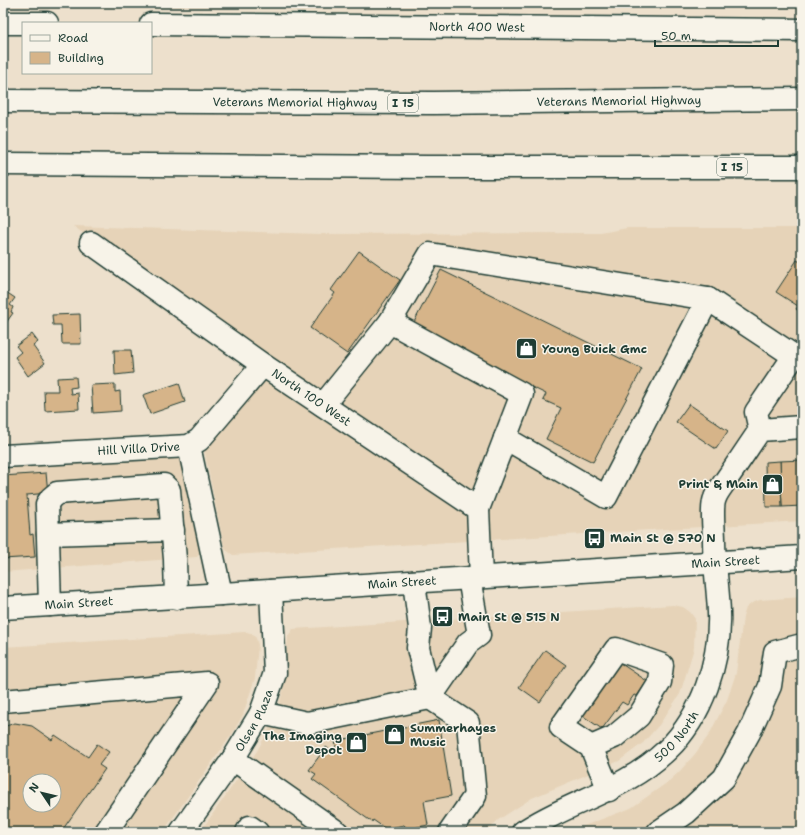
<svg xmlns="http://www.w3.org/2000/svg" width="805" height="835" font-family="'Shantell Sans',sans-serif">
<rect width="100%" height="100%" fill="#ede0cc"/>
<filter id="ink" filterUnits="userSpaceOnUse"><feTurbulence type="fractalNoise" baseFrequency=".025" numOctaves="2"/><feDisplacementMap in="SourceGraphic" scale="8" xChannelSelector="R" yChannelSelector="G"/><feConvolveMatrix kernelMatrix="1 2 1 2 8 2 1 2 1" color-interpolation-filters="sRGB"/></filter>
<g filter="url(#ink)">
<!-- built -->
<g fill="#e6d3b8" fill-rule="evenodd">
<path d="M73 226 320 234 601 233 627 228H802V521L233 555 226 550 223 542 204 449 254 389 245 348Z"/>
<path d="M179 453 200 548V553L197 557 3 572V464Z"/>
<path d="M802 597V832H568L631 808 668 782 679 772 695 754 709 735 727 700 736 673 743 617 746 608 752 603 760 600Z"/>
<path d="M673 605 683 607 690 612 695 619 694 648 680 694 659 725 643 743 619 761 532 798 498 820 487 832H200L257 751 274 720 283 691 288 636 293 629Z"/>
<path d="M245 632 251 633 256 638 258 645 255 678 243 715 232 734 163 832H3V647ZM30 781H54V805H30Z"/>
</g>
<!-- building -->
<g fill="#d6b489" stroke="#1f3d34" fill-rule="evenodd">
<path d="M359 251 400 280 347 354 310 328 335 293 331 290Z"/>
<path d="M797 260 802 263V314L796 309 798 306 776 292Z"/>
<path d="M441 270 642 369 593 462 546 439 561 408 543 400 546 394 411 328Z"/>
<path d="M3 290 15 298 10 305 13 307 11 312 13 313 3 327Z"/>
<path d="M80 314 81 344H62L61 325H53L52 315Z"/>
<path d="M32 334 38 342 33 346 45 363 28 376 15 357 21 352 16 346Z"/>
<path d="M114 350H131L133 373 115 375Z"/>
<path d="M76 377 77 387 70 388 71 394 78 393 79 409 45 411 44 391H58L57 378Z"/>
<path d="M179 383 185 402 150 414 143 395Z"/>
<path d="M115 384V392L120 391 121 411 93 413 91 385Z"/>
<path d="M689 404 728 431 716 449 676 422Z"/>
<path d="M802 460V506L782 507 780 461Z"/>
<path d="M780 461 782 507H766L765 462Z"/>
<path d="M46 473 48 493 27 495 30 535 33 534 35 557 3 559V476Z"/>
<path d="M545 650 566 665 540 702 519 687Z"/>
<path d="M617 661 647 681 637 696 634 695 627 705 622 702 602 729 580 714Z"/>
<path d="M439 720 451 796 424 801 428 825 408 829 404 825 386 829 373 820 372 822 312 779 316 774 309 770 326 747 331 751 336 747 335 741Z"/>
<path d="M15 723 32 726 52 740 55 735 88 757 97 744 109 752 99 765 105 769 61 832H3V727ZM30 781H54V805H30Z"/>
</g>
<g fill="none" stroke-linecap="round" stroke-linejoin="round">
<defs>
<g id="minor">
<path d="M3 23H47"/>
<path id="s1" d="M151 24 802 30"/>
<path id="s2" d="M91 243 263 365 478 509 481 577"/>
<path d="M390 322 522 394 478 509"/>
<path d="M323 405 390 322 430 254 708 299 794 356 756 412 760 430"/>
<path d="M505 438 606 497 708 299"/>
<path d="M189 446 221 594"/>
<path id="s3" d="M3 456 189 446 199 440 263 365"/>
<path d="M48 534 173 530"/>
<path d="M414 582 420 628 418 648 430 698 468 723 475 796 450 832"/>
<path d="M50 605 47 504 51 498 57 493 164 485 169 490 175 559 176 598"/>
<path d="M3 701 207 683 106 832"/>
<path d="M261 713 307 723 430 698 468 643 479 635 469 578"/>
<path d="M591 747 561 727 616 649 662 665 660 682 639 716 614 737 591 747 609 790"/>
<path d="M233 759 337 832"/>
<path id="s4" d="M181 832 233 759 261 713 275 673 271 591"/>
<path d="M247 832 250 827 257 832"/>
<path id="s5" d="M523 832C571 800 623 792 667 750 702 717 721 660 719 612 718 588 714 564 714 540 714 529 711 507 715 498 717 492 723 485 726 480 738 463 749 446 760 430L802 427"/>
<path d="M658 832 686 813 724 778 749 733 770 686 775 652 802 645"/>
</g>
<g id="major">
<path id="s6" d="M3 608 802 557"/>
</g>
<g id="highway">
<path id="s7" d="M3 101 434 103 802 99"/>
<path d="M3 164 427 167H802"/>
</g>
</defs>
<!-- minor casing -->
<use href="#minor" stroke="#1f3d34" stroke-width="25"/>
<!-- major casing -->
<use href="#major" stroke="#1f3d34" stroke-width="25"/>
<!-- highway casing -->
<use href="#highway" stroke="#1f3d34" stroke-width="25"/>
<!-- minor -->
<use href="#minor" stroke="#f7f3e8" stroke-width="22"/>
<!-- major -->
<use href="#major" stroke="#f7f3e8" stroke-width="22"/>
<!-- highway -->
<use href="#highway" stroke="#f7f3e8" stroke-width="22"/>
</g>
</g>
<!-- icons -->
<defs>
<symbol id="shop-square" viewBox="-11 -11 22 22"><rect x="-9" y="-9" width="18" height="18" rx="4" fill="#1f3d34" stroke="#f7f3e8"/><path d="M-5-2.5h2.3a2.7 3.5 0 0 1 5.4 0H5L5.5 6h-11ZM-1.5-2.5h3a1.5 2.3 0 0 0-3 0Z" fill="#fff"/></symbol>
<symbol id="bus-square" viewBox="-11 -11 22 22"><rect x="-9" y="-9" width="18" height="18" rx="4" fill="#1f3d34" stroke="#f7f3e8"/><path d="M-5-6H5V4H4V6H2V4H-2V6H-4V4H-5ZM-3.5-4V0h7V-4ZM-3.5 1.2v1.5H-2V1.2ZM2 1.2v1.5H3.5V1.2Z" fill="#fff"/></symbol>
</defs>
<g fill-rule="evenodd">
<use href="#shop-square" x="514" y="336" width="25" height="25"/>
<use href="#shop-square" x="760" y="472" width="25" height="25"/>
<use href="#bus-square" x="582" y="526" width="25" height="25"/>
<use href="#bus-square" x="430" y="604" width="25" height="25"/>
<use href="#shop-square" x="382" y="722" width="25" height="25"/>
<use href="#shop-square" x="344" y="730" width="25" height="25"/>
</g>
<g text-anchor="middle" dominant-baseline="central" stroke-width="3" stroke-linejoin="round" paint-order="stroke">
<!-- shield labels -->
<g fill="#f7f3e8" stroke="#60746a" stroke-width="1">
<rect x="388" y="94" width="30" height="18" rx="3"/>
<rect x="717" y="158" width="30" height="18" rx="3"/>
</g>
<g font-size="11" font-weight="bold" fill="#1f3d34">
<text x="403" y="103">I 15</text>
<text x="732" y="167">I 15</text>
</g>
<!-- street labels -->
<g font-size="12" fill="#1f3d34" stroke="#f7f3e8">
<text stroke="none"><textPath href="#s1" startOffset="326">North 400 West</textPath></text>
<text stroke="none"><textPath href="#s7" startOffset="616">Veterans Memorial Highway</textPath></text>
<text stroke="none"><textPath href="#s7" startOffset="292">Veterans Memorial Highway</textPath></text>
<text stroke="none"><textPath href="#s2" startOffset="269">North 100 West</textPath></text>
<text stroke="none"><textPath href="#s3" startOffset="136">Hill Villa Drive</textPath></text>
<text stroke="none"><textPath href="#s6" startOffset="724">Main Street</textPath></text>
<text stroke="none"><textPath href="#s6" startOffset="400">Main Street</textPath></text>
<text stroke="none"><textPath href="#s6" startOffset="76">Main Street</textPath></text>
<text stroke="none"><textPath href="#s4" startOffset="134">Olsen Plaza</textPath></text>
<text stroke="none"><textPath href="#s5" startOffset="183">500 North</textPath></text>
</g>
<!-- poi labels -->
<g font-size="12" font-weight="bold" fill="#1f3d34" stroke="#f7f3e8" text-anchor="start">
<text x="542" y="349">Young Buick Gmc</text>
<text x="758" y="484" text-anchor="end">Print &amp; Main</text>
<text x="610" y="538">Main St @ 570 N</text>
<text x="458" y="617">Main St @ 515 N</text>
<text x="410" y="728">Summerhayes<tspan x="410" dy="14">Music</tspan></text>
<text x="342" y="736" text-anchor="end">The Imaging<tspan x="342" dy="14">Depot</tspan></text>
</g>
</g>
<!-- margin -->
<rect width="805" height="835" fill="none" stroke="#f7f3e8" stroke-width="16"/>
<rect x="8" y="8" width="789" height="819" fill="none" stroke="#1f3d34" stroke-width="1.5" filter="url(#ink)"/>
<!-- legend -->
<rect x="22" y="22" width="130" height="52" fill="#f7f3e8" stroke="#a1aaa0"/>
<rect x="30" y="35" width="20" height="6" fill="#f7f3e8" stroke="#a1aaa0"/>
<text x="58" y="42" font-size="12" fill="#1f3d34">Road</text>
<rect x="30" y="52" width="20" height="12" fill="#d6b489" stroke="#a1aaa0"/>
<text x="58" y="62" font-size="12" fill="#1f3d34">Building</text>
<!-- north arrow -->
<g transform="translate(42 793) rotate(305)"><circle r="19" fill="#f7f3e8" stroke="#a1aaa0"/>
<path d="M0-3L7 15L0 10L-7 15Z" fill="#1f3d34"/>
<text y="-6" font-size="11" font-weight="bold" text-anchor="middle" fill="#1f3d34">N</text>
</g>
<!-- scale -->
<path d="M655 40v6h123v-6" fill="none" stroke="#1f3d34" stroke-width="2"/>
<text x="661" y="40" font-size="12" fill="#1f3d34" stroke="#f7f3e8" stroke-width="3" paint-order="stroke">50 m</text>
</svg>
